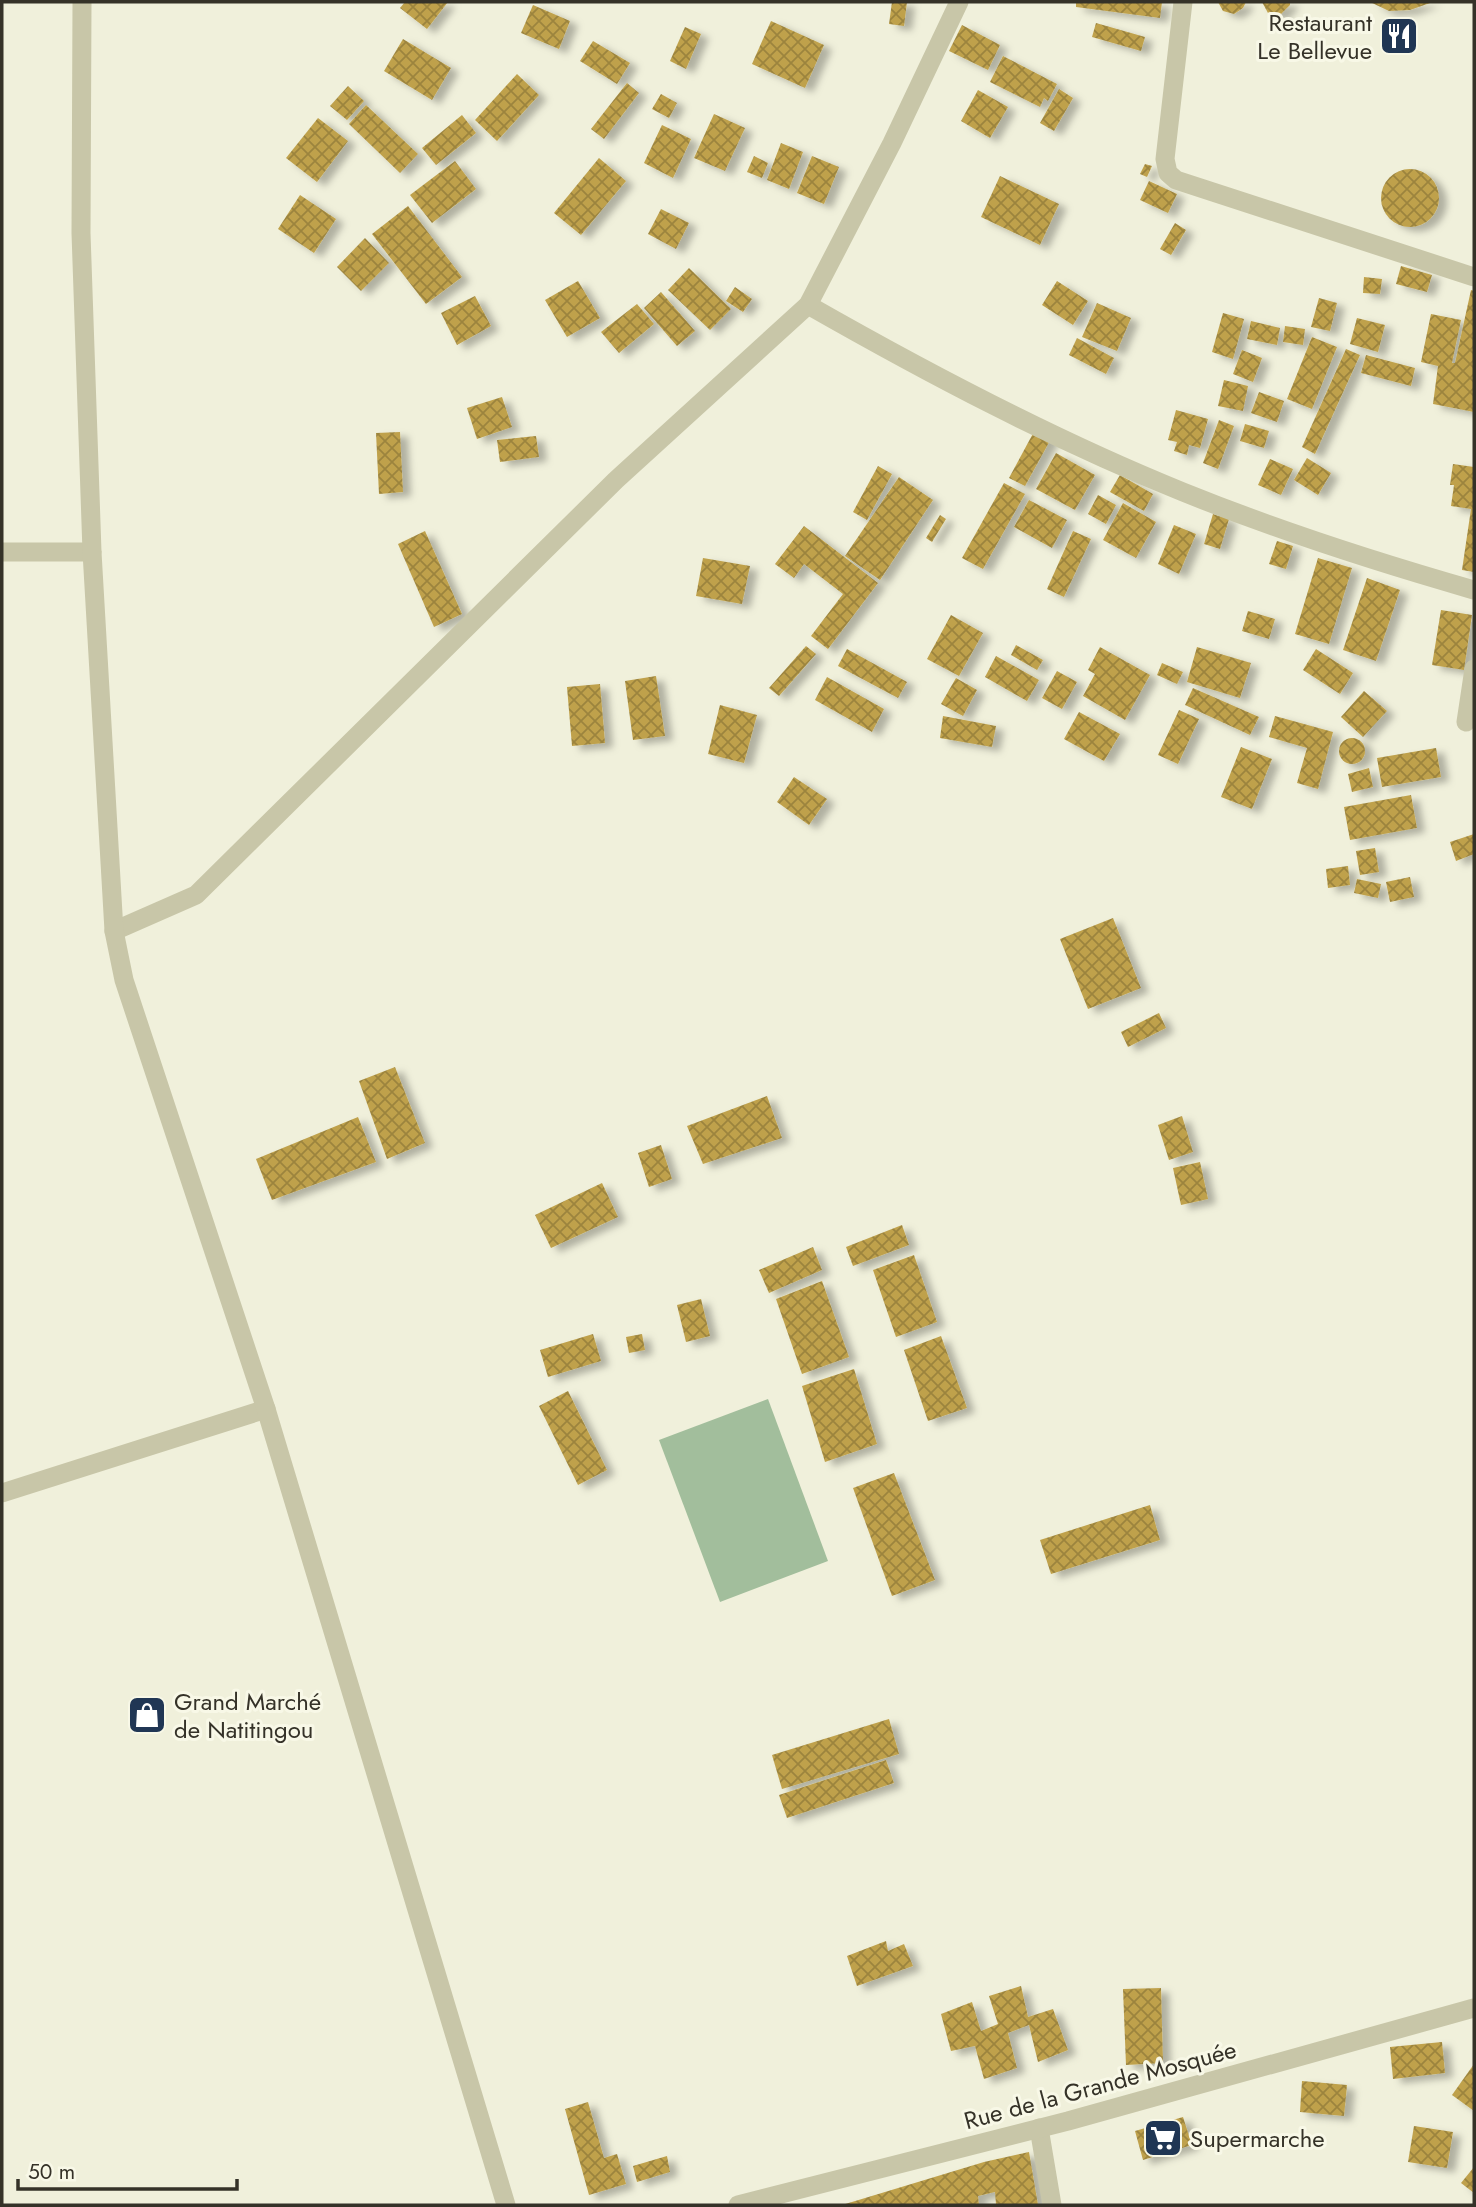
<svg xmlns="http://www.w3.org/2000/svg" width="1476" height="2207" font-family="Jost,sans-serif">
<defs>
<pattern id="building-cross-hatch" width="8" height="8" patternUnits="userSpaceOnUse" patternTransform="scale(1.75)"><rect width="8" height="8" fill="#bfa14b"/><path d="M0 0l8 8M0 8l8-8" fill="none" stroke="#9c843e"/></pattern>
<filter id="shadow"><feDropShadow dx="8" dy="4.5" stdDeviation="3.5" flood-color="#0004"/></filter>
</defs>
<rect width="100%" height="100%" fill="#f0f0db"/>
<!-- garden -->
<path fill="#a2be9c" d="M768 1399 828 1561 720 1602 659 1440Z"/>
<!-- building -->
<g fill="url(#building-cross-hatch)" filter="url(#shadow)">
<path d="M405 2H448L427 29 400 8Z"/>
<path d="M892 2H907L904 26 889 24Z"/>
<path d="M1076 2H1162L1160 18 1076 7Z"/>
<path d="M1218 2H1246L1243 8 1234 14 1223 11Z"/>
<path d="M1262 2H1290V5L1279 16 1268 13Z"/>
<path d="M1370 2H1433L1410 10 1389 11Z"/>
<path d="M533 5 570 21 559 49 521 33Z"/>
<path d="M771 21 824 45 805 88 752 64Z"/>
<path d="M1096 23 1145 37 1141 51 1092 37Z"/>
<path d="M962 25 1000 45 988 70 949 51Z"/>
<path d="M685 27 701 34 686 69 670 61Z"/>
<path d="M403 39 451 68 432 100 384 71Z"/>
<path d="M593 41 630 63 617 84 580 61Z"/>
<path d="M1003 56 1057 84 1048 101 1044 98 1040 107 990 82Z"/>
<path d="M517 74 539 95 497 141 475 120Z"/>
<path d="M627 83 639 93 604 139 591 129Z"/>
<path d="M348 86 364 101 347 120 330 106Z"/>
<path d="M1059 89 1073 98 1054 131 1040 123Z"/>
<path d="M978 90 1008 107 990 138 961 121Z"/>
<path d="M661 94 677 103 669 118 652 109Z"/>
<path d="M366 105 418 154 400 173 349 124Z"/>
<path d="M714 114 745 128 725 171 694 158Z"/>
<path d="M462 115 476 133 436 165 422 148Z"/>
<path d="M318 118 348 141 317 182 286 158Z"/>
<path d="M662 125 691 139 673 178 644 163Z"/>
<path d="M781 143 803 152 789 189 767 180Z"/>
<path d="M754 156 768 163 762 178 747 172Z"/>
<path d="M812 156 839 167 824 204 797 193Z"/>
<path d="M599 158 626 181 581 235 554 213Z"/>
<path d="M455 161 476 189 432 223 410 195Z"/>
<path d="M1145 164 1152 166 1147 177 1140 174Z"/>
<circle cx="1410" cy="198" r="29"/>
<path d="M1000 176 1059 204 1040 245 981 217Z"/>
<path d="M1149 181 1177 194 1168 213 1140 200Z"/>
<path d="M300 195 336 219 314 253 278 229Z"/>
<path d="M408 206 462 277 426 304 372 234Z"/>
<path d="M661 209 689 223 676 249 648 234Z"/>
<path d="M1175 223 1186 230 1171 255 1160 249Z"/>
<path d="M365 238 389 263 361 291 337 267Z"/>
<path d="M1401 266 1432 275 1427 292 1396 284Z"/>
<path d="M689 268 731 309 710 330 668 290Z"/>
<path d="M1364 277 1382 279 1380 294 1363 293Z"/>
<path d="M578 281 600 318 567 337 545 300Z"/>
<path d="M1057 281 1088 301 1073 325 1042 305Z"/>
<path d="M735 287 752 299 743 312 726 301Z"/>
<path d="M1471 290 1474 291V412L1433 404 1438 366 1421 362 1431 314 1461 320 1452 363H1455Z"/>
<path d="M661 292 695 331 677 346 644 308Z"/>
<path d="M475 296 491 326 457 345 441 313Z"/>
<path d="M1319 298 1337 303 1330 331 1311 327Z"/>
<path d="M1097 303 1131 318 1117 351 1082 337Z"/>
<path d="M637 304 654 324 619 353 601 332Z"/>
<path d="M1223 313 1244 319 1233 359 1212 352Z"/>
<path d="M1357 318 1385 325 1378 352 1350 344Z"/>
<path d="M1251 321 1280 328 1277 345 1247 339Z"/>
<path d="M1285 326 1305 329 1303 345 1283 342Z"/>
<path d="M1312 337 1337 347 1312 409 1287 399Z"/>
<path d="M1077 338 1114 358 1106 374 1069 355Z"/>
<path d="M1346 349 1360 355 1315 454 1302 447Z"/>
<path d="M1242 350 1262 358 1253 382 1233 374Z"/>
<path d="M1366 355 1415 368 1411 386 1361 373Z"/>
<path d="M1224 380 1248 386 1243 411 1218 406Z"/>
<path d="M1259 392 1284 401 1277 422 1251 413Z"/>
<path d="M502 397 512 427 477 439 467 408Z"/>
<path d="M1176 410 1208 419 1200 448 1189 445 1187 455 1174 451 1177 442 1168 440Z"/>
<path d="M1219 420 1234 426 1218 469 1203 463Z"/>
<path d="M1245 424 1269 431 1264 448 1240 441Z"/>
<path d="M1036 428 1052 437 1025 486 1009 478Z"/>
<path d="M400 432 403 492 379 494 376 433Z"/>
<path d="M536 436 539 457 500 462 497 440Z"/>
<path d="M1056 453 1095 475 1075 510 1036 489Z"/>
<path d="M1307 458 1331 473 1318 495 1294 480Z"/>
<path d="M1270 459 1293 469 1281 495 1258 485Z"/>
<path d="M1453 464 1474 467V572L1462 570 1471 509 1451 506 1454 485H1450Z"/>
<path d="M878 466 892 474 867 520 853 512Z"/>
<path d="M1120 475 1153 494 1144 511 1110 492Z"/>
<path d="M899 477 933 500 880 580 845 556Z"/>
<path d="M1004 483 1025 494 983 569 962 558Z"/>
<path d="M1098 495 1116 505 1106 524 1088 514Z"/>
<path d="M1029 500 1067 520 1052 548 1014 527Z"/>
<path d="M1123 503 1156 522 1136 558 1103 540Z"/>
<path d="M1213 514 1229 519 1220 549 1204 544Z"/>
<path d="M940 515 946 519 932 542 926 538Z"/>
<path d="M1174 525 1196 534 1179 574 1158 564Z"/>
<path d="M804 526 878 583 828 649 811 636 843 594 804 564 794 578 775 564Z"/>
<path d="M425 531 462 614 434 627 398 544Z"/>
<path d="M1073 531 1091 539 1064 597 1047 589Z"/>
<path d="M1277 541 1293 546 1286 569 1269 564Z"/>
<path d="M703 558 750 566 742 604 696 596Z"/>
<path d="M1318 558 1352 568 1329 644 1295 634Z"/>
<path d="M1367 578 1400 590 1376 661 1343 650Z"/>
<path d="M1441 610 1472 615 1464 670 1432 665Z"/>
<path d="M1248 611 1275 619 1269 639 1242 631Z"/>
<path d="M951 615 983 633 959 676 927 659Z"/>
<path d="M1016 645 1043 660 1037 670 1011 655Z"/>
<path d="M806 646 816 654 779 696 769 688Z"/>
<path d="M1100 647 1150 675 1125 720 1083 696 1095 674 1088 670Z"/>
<path d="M1197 647 1251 663 1240 698 1187 682Z"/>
<path d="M847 649 907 682 898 698 838 666Z"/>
<path d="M1316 649 1353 673 1340 694 1303 670Z"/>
<path d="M996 656 1039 680 1027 701 985 677Z"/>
<path d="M1162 663 1183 672 1177 684 1157 675Z"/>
<path d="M1057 671 1077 682 1062 709 1042 698Z"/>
<path d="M656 676 665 736 633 740 625 681Z"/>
<path d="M827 677 884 709 872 732 815 700Z"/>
<path d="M956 678 977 690 963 716 941 704Z"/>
<path d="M600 684 605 743 572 746 567 687Z"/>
<path d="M1193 688 1259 717 1250 735 1185 705Z"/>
<path d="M1364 691 1387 711 1363 737 1341 717Z"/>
<path d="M720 705 757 715 744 763 708 754Z"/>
<path d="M1179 710 1199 719 1178 764 1158 755Z"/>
<path d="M1079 712 1120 734 1104 761 1064 739Z"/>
<path d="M943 716 996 726 992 747 940 738Z"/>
<path d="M1275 716 1333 732 1318 789 1297 783 1307 748 1269 737Z"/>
<circle cx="1352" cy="751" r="13"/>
<path d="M1241 747 1272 759 1252 809 1221 797Z"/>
<path d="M1436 748 1441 777 1382 787 1377 758Z"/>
<path d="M1369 768 1373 787 1352 792 1348 774Z"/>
<path d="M794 777 827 799 809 825 777 802Z"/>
<path d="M1411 795 1417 828 1350 840 1344 807Z"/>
<path d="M1474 834V854L1456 861 1450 842Z"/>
<path d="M1375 848 1379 872 1360 875 1356 851Z"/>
<path d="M1348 866 1350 885 1328 888 1326 869Z"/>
<path d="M1410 877 1414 897 1390 902 1386 882Z"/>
<path d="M1357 879 1381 884 1378 898 1354 893Z"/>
<path d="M1113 918 1141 988 1088 1009 1060 939Z"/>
<path d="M1159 1013 1166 1028 1128 1047 1121 1032Z"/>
<path d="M395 1067 425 1143 387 1159 359 1081Z"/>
<path d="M767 1096 782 1138 703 1164 687 1126Z"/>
<path d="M1182 1116 1193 1152 1169 1160 1158 1125Z"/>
<path d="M358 1117 376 1162 272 1200 256 1159Z"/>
<path d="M661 1145 672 1179 649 1187 638 1153Z"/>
<path d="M1200 1162 1208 1199 1181 1205 1173 1168Z"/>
<path d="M602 1183 618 1217 551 1248 535 1215Z"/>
<path d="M902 1225 909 1245 853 1266 846 1247Z"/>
<path d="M813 1247 822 1270 769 1293 759 1270Z"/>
<path d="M914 1255 937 1322 896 1337 873 1270Z"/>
<path d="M822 1281 849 1357 802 1374 776 1299Z"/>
<path d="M701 1299 710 1336 686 1342 677 1305Z"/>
<path d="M593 1334 601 1361 548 1377 540 1350Z"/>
<path d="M642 1334 645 1350 629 1353 626 1337Z"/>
<path d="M941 1336 967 1408 928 1421 904 1350Z"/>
<path d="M854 1369 877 1444 825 1462 802 1386Z"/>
<path d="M568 1391 607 1470 578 1485 539 1406Z"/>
<path d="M894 1473 935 1580 892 1596 853 1488Z"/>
<path d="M1150 1505 1160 1540 1051 1574 1040 1540Z"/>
<path d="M889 1719 899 1754 782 1789 772 1755Z"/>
<path d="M886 1760 894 1783 787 1818 779 1795Z"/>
<path d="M886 1941 888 1951 904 1944 913 1966 857 1986 847 1956Z"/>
<path d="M1021 1986 1028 2017 1053 2009 1068 2050 1038 2062 1029 2025 1008 2033 1017 2068 984 2079 975 2046 951 2051 941 2014 972 2002 981 2031 998 2024 989 1996Z"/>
<path d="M1161 1988 1163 2063 1126 2065 1123 1989Z"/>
<path d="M1442 2042 1445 2073 1393 2079 1390 2047Z"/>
<path d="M1474 2064V2111L1452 2095Z"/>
<path d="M1302 2081 1347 2085 1344 2116 1300 2112Z"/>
<path d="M588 2102 604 2158 617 2154 626 2184 589 2195 565 2109Z"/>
<path d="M1183 2117 1192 2145 1143 2160 1135 2131Z"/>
<path d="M1414 2126 1453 2132 1447 2168 1408 2162Z"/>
<path d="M1029 2152 1038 2205H996L995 2192 978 2196 979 2205H842L984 2162Z"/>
<path d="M667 2156 670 2172 637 2182 633 2166Z"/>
<path d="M1474 2167V2193L1461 2183Z"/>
</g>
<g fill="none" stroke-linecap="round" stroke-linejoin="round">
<!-- minor -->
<g stroke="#c8c6a8" stroke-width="19">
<path d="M1183 2 1165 159 1168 173 1176 180 1474 277"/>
<path d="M808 305C929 374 1054 440 1183 492 1277 530 1376 562 1474 590"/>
<path d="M2 552H92"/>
<path d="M1466 722 1474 669"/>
<path d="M114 931 196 895 616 480 808 305 892 143 959 2"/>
<path d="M2 1493 266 1409"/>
<path d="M1039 2128 1052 2205"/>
<path d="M738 2205 1068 2121 1474 2008"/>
</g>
<!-- tertiary -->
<path stroke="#c8c6a8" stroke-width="19" d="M82 2 81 233 92 552 114 931 124 980 266 1409 506 2205"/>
</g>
<!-- icons -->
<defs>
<symbol id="restaurant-square" viewBox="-11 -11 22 22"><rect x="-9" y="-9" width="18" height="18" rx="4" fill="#203654" stroke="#f8f8e7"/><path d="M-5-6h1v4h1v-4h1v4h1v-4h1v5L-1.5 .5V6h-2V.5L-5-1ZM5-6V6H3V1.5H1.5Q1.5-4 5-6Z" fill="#fff"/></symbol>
<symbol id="shop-square" viewBox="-11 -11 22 22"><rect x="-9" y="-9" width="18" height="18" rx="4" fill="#203654" stroke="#f8f8e7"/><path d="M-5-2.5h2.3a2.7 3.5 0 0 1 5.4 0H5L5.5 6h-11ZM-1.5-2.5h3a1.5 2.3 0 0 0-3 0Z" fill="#fff"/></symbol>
<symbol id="supermarket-square" viewBox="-11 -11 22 22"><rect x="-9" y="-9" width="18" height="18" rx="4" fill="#203654" stroke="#f8f8e7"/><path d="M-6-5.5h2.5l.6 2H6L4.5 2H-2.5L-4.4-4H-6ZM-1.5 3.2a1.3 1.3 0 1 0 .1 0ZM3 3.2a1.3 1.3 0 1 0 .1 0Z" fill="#fff"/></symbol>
</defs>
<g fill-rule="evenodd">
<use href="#restaurant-square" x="1377" y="14" width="44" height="44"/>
<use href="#shop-square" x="125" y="1693" width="44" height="44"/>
<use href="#supermarket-square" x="1141" y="2116" width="44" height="44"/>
</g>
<g text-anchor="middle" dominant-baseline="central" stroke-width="6" stroke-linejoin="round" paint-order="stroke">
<!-- poi labels -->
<g font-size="24" fill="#353228" stroke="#f8f8e7" text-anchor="start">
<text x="1372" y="22" text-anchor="end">Restaurant<tspan x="1372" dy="28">Le Bellevue</tspan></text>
<text x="174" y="1701">Grand Marché<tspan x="174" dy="28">de Natitingou</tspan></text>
<text x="1190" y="2138">Supermarche</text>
</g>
<!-- street labels -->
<g font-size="24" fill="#353228" stroke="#f8f8e7">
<text transform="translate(1100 2085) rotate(-15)">Rue de la Grande Mosquée</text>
</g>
</g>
<!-- border -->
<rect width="1476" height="2207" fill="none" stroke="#353228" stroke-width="7"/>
<!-- scale -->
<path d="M18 2179v10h219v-10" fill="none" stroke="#353228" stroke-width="3.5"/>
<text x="28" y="2179" font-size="21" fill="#353228" stroke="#f8f8e7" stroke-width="5" paint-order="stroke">50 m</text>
</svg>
